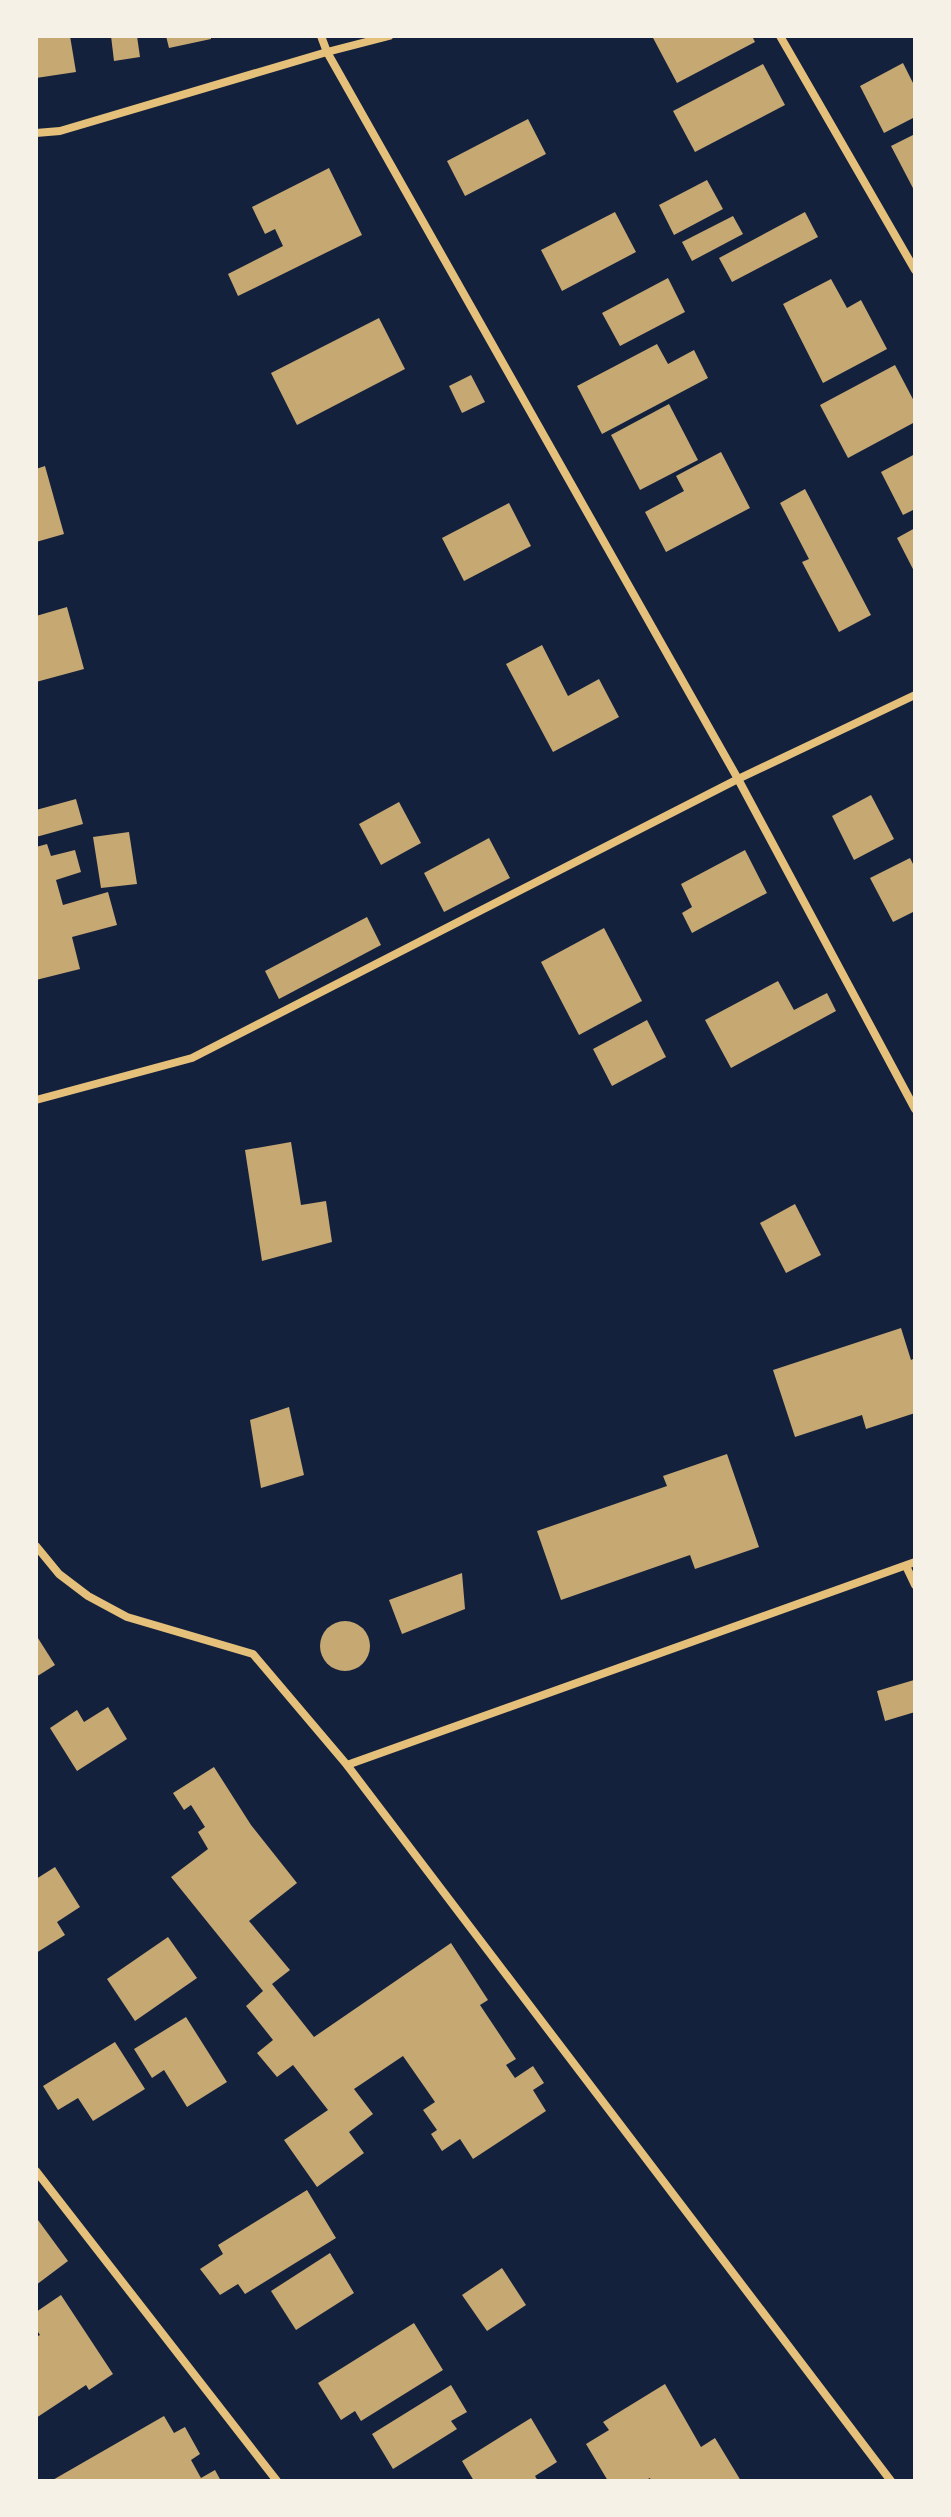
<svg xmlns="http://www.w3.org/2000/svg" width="951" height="2517" font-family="Quicksand,sans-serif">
<rect width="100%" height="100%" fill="#14213d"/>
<!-- building -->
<g fill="#c6a872">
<path d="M36 36H70L76 72 36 78Z"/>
<path d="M111 36H137L140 57 114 61Z"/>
<path d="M166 36H211V39L169 48Z"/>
<path d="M652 36H752L755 42 677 83Z"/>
<path d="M903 63 915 87V117L884 133 860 86Z"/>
<path d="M763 64 785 105 695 152 673 111Z"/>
<path d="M528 119 546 154 465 196 447 161Z"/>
<path d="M915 134V192L891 146Z"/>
<path d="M329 168 362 235 238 296 228 274 283 246 275 229 265 234 252 207Z"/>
<path d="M707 180 723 209 674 235 659 205Z"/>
<path d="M615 212 636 252 562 291 541 250Z"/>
<path d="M805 212 818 237 732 282 719 258Z"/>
<path d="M733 216 743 234 692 261 682 242Z"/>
<path d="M668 278 685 312 620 346 602 313Z"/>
<path d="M831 279 847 308 861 300 887 349 823 383 783 304Z"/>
<path d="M379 318 405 369 297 425 271 373Z"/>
<path d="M657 344 668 364 694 350 708 378 602 434 577 386Z"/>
<path d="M895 365 915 403V422L848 458 820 405Z"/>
<path d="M471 375 485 402 462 413 449 386Z"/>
<path d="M669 404 698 460 640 490 611 435Z"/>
<path d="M721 452 750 508 666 552 645 512 684 491 676 476Z"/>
<path d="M915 454V509L903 515 881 472Z"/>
<path d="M45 466 64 534 36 542V469Z"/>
<path d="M805 489 871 615 839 632 802 562 809 559 780 503Z"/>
<path d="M509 503 531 546 464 581 442 538Z"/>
<path d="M915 528V573L897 538Z"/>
<path d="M67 607 84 669 36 682V616Z"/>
<path d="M542 645 568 696 599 679 619 717 553 752 506 664Z"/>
<path d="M871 795 894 839 854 860 832 816Z"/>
<path d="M76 799 83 824 36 837V810Z"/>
<path d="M399 802 421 843 381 865 359 824Z"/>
<path d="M129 832 137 884 101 888 93 837Z"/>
<path d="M489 838 510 878 444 912 424 873Z"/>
<path d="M47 844 51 856 75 850 81 872 56 880 63 905 108 892 117 925 72 937 80 969 36 980V847Z"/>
<path d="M745 850 767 893 692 933 682 913 692 907 681 884Z"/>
<path d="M910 858 915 868V911L893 922 870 878Z"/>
<path d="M367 917 381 945 279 999 265 971Z"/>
<path d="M604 928 642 1001 579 1035 541 962Z"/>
<path d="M778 981 794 1010 827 993 836 1011 731 1068 705 1020Z"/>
<path d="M647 1020 666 1057 612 1086 593 1049Z"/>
<path d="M291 1142 301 1205 326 1201 332 1242 262 1261 245 1150Z"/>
<path d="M795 1204 821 1255 786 1273 760 1223Z"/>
<path d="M901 1328 911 1360 915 1358V1413L866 1429 862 1415 795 1437 773 1370Z"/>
<path d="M289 1407 304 1475 261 1488 250 1420Z"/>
<path d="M727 1454 759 1547 695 1569 690 1555 561 1600 537 1531 667 1486 663 1476Z"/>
<path d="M462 1573 465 1609 402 1634 389 1600Z"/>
<circle cx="345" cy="1646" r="25"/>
<path d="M36 1635 55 1665 36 1677Z"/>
<path d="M914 1680 915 1712 885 1721 877 1691Z"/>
<path d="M108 1707 127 1739 77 1771 50 1728 77 1710 84 1722Z"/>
<path d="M214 1767 251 1825 297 1883 249 1921 290 1970 272 1984 314 2037 451 1943 488 2000 480 2005 516 2059 506 2065 515 2078 533 2066 544 2083 533 2090 546 2111 473 2159 460 2139 442 2151 431 2134 437 2130 423 2110 435 2102 403 2056 354 2089 373 2114 349 2132 364 2153 317 2187 284 2140 328 2110 293 2065 277 2077 257 2053 273 2040 246 2006 263 1991 171 1877 208 1849 198 1832 205 1827 191 1805 184 1810 173 1793Z"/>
<path d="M55 1867 80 1907 57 1922 65 1935 36 1953V1879Z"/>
<path d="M168 1937 197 1978 135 2021 107 1979Z"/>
<path d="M186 2017 227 2082 187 2107 164 2070 152 2078 134 2049Z"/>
<path d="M115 2042 145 2089 93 2121 78 2098 58 2110 43 2086Z"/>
<path d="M307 2190 336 2238 245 2294 238 2284 220 2295 200 2269 223 2254 218 2245Z"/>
<path d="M38 2220 68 2261 36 2285V2222Z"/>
<path d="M330 2253 354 2293 296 2330 271 2291Z"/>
<path d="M502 2268 526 2305 487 2331 462 2295Z"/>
<path d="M61 2295 113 2374 89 2390 86 2385 36 2418V2337L40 2335 36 2329V2312Z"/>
<path d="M414 2323 443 2370 361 2421 355 2411 341 2420 318 2383Z"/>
<path d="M665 2384 701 2447 715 2438 741 2481H651L650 2478 644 2481H608L586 2444 609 2430 603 2422Z"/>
<path d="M451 2385 467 2412 451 2421 457 2429 393 2469 372 2434Z"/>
<path d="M164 2416 174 2433 185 2427 200 2454 191 2460 201 2478 215 2470 221 2481H51Z"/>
<path d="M531 2418 557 2462 535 2476 538 2481H474L462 2461Z"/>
</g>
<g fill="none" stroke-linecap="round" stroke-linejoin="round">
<!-- minor -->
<g stroke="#e5c07b" stroke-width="8">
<path d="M321 36 327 52 738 779 915 1109"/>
<path d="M780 36 915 270"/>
<path d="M36 133 60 131 327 52 389 36"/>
<path d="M36 1100 192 1058 738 779 915 695"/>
<path d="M36 1546 59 1574 88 1596 127 1617 253 1654 347 1765 891 2481"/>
<path d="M906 1566 915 1585"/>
<path d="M347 1765 915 1562"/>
<path d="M36 2171 277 2481"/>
</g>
</g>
<!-- border -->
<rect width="951" height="2517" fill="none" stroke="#f6f1e7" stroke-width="76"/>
</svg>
